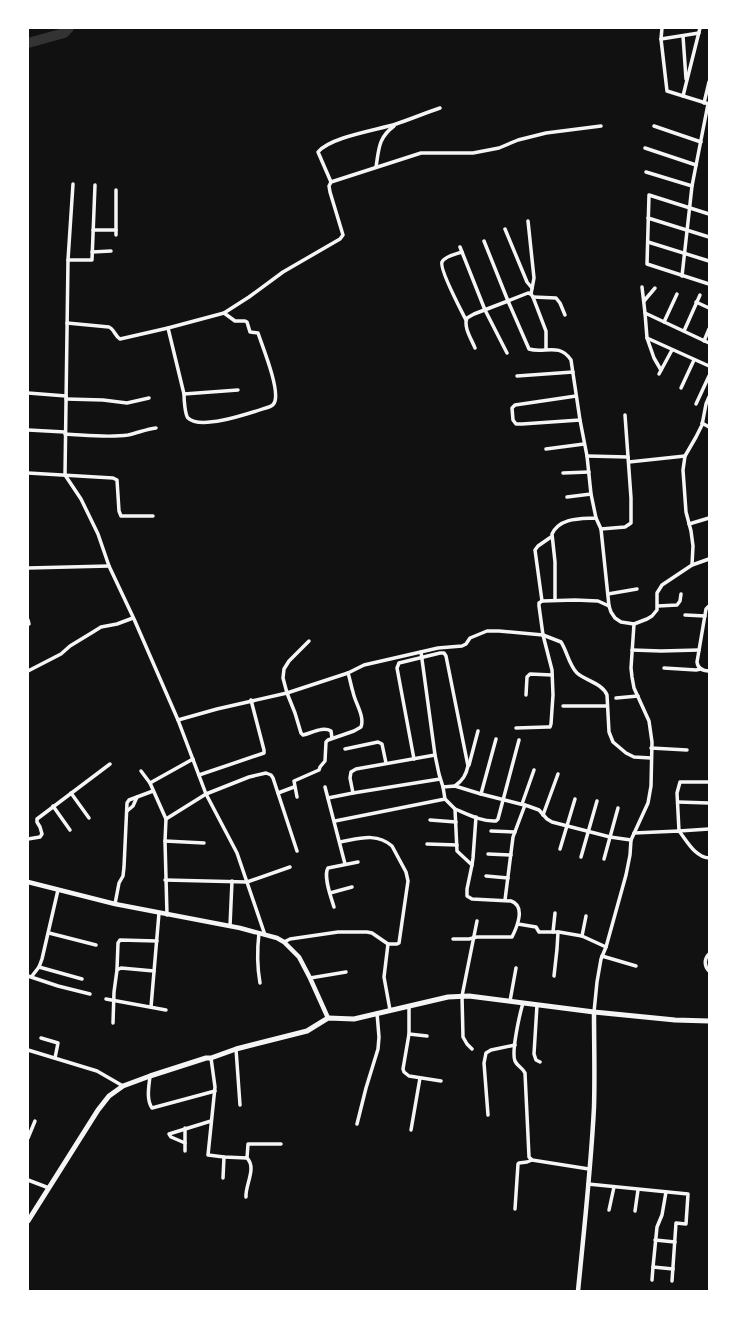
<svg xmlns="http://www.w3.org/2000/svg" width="737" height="1319" font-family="Quicksand,sans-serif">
<rect width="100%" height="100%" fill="#111"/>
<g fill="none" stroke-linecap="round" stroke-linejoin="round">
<!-- river -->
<path stroke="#333" stroke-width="10" d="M28 43 64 33 69 28"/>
<!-- minor -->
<g stroke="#f5f5f5" stroke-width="3.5">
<path d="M662 28 661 39 667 91 709 104"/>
<path d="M683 36 686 79"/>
<path d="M661 39 699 33"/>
<path d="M683 96 700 28"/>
<path d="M704 103 709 82"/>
<path d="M654 126 701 142"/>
<path d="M645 148 696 165"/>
<path d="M376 167C379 149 378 138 394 126"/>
<path d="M646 172 692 186"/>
<path d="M331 182 318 152C330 137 377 130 396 124 411 119 425 113 440 108"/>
<path d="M73 184 68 260H92L95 185"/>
<path d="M709 214 649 195 647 264 709 284"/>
<path d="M648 218 709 237"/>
<path d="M528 221 534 278 531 294"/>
<path d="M505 229 527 282 532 288"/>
<path d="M93 230H116"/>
<path d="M116 235V190"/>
<path d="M484 241 508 301 528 293 531 294 533 297 546 331V349"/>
<path d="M648 242 709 261"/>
<path d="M460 247 485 310 507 353"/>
<path d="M92 252 111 251"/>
<path d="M462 252C456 254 445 256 442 262 439 269 462 312 466 320"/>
<path d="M68 260 65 475 81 499 98 534 109 566 134 619 178 720 206 794 237 853 265 935"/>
<path d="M682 276 692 186 708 104"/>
<path d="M642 287 645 313 709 343"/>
<path d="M533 297 556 298 560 303 565 315"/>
<path d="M644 301 655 288"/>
<path d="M696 302 709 308"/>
<path d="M645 313 647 338 654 358 661 370"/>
<path d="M664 322 677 294"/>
<path d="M67 323 109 327C114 329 115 336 120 339L168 328 224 313 249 297 283 272 340 239 343 235 330 192 329 186 331 182 421 153H473L499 148 518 140 546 133 601 126"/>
<path d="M168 328 184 394 238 390"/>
<path d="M684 331 700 295"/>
<path d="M647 338 709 366"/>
<path d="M704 341 709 329"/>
<path d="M475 348C472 340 463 327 467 318L474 314 508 301 529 349C544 354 559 342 571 360L580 420 587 456 591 494 596 518 601 529 609 606 611 612 615 618 621 622 634 624 647 619 652 616 657 610V593L662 585 692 565 709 559"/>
<path d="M659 374 672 350"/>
<path d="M517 376 573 372"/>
<path d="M681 388 694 360"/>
<path d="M28 393 66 396"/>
<path d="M184 394C184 399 185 415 188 418 201 431 253 412 269 407 272 406 274 405 275 401 279 387 263 348 258 333L250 332 247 322 245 321H235L224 313"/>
<path d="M576 396 515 405 512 408 513 420 516 424H522L580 420"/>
<path d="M66 399 103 400 127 403 149 398"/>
<path d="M696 404 709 376"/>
<path d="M702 423 709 427"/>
<path d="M28 430 65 432"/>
<path d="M65 434C86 435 108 438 128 435 138 433 146 429 156 428"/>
<path d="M546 449 584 444"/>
<path d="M587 456 628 457"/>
<path d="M629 462 685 456"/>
<path d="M28 473 113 478 117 480 119 511 121 516H153"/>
<path d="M563 473 589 472"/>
<path d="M567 497 591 494"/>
<path d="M689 524 709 518"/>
<path d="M601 529 625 527 631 523V498L625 415"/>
<path d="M692 565 693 546 691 531 686 512 683 470 685 456 696 437 702 425 706 404 709 397"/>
<path d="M28 568 109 566"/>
<path d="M608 594 637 589"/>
<path d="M555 600V562L552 534C560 517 581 519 596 518"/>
<path d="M542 601 535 550 538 546 551 537"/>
<path d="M658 606 677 605 680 601 681 594"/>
<path d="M709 606 706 609 697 662C698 669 703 671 709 671"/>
<path d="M685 615 705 616"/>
<path d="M28 620 29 624"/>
<path d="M543 635 561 642C567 651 569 665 577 673 586 681 602 683 607 695L609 732 613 742 626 753 634 757 651 758"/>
<path d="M309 641 289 661 284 669 283 678 287 693 295 713 301 733 303 735C312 733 323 726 331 731L332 738"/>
<path d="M632 650 661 651 699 650"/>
<path d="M421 652 435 755 439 774 443 787 455 786 481 794 528 806 539 810 547 819 552 822 610 837 631 840"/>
<path d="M664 668 696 670 701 669"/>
<path d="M28 671 61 654 70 646 93 632 101 627 117 624 133 618"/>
<path d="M526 695 527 677 530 674 552 675"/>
<path d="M616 698 638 696"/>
<path d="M563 706H607"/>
<path d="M178 720 217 709 287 693 348 673 364 665 438 648 462 646 466 644 470 638 487 631H499L543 635 539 606V603L542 601 575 600 598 601 609 606"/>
<path d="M516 728 547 727H550L551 724 553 695 552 670 543 635"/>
<path d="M651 748 687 750"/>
<path d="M345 749 378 742 382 744 386 763"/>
<path d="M435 755 356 769 351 772 350 778 353 793 440 779"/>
<path d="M414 759 397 668 399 663 440 653H444L446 656 468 766C466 775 463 780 455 786"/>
<path d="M469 765 478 731"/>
<path d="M141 771 150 783 166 819 165 841 167 915"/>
<path d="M199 775 264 753V750L251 700"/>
<path d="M709 782H680L677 793 679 831 709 829"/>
<path d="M150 783 193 759"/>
<path d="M325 787 345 864"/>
<path d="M71 793 89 818"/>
<path d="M278 793 294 787"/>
<path d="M481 794 496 739"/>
<path d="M297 797 294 781 319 770 320 767 325 761 326 742 328 740 354 731 361 727C365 716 355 703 353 692 351 686 350 679 348 673"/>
<path d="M328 798 353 793"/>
<path d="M445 799 455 809 457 851 472 865 467 889V896L472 899 511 901C526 906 517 927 512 937H477L469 939H453"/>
<path d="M678 802 709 803"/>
<path d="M522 804 534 770"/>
<path d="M53 806 70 830"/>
<path d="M455 809C467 814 482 822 496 821L498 819 519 740"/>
<path d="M127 811 133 806 137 797"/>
<path d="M543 815 558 774"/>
<path d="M166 819 206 794 249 777 266 773 271 775 273 778 297 851"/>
<path d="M430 820 456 822"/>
<path d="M335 821 445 799 443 787"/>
<path d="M491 831 515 832"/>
<path d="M634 833 679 831C687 841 695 857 709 858"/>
<path d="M28 839 40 837 42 834 40 827 37 822V819L110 764"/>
<path d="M165 841 204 843"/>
<path d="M427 844 457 845"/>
<path d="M560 849 575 799"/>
<path d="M488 854 511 855"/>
<path d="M581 857 597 801"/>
<path d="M604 859 618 808"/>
<path d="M472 865 473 858 476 817"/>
<path d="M486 876 508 878"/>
<path d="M165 880 247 882 290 867"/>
<path d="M330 893 352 887"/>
<path d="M505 900 513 837 525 805"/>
<path d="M115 904 119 883 123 876 124 867 127 803 129 800 153 791"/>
<path d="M334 907C331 897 323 876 328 868L358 862"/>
<path d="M586 916 582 936 606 947"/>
<path d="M518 924 536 927 539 932H559L582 936"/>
<path d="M230 926 232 881"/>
<path d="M553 932 555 913"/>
<path d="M49 933 96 945"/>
<path d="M259 933C257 950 257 966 260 983"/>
<path d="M284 942 290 939 338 932H367L372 933 388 944H397L399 943 408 881 406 872 392 846C376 832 358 839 340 842"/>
<path d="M388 944 384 977 390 1010"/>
<path d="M709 954C704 959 704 966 709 971"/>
<path d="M602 956 636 966"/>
<path d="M39 967 82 979"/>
<path d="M117 969 118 943 120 940 157 941"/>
<path d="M28 976 58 986 90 994"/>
<path d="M32 976 39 967 42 959 58 890"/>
<path d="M554 976 557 949 558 932"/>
<path d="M310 978 346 972"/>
<path d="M106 999 166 1010"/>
<path d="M510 1001 516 968"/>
<path d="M523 1003C520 1013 511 1052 515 1061 517 1066 523 1068 525 1073L529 1157 532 1160 589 1169"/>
<path d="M537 1005 534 1054 536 1060 540 1062"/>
<path d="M409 1006V1034L403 1069 404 1072 409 1076 441 1081"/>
<path d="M151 1007 159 913"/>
<path d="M594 1012 597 982 601 959 606 947 626 875 630 855 631 840 648 803 651 786 652 742 649 721 634 688 632 677 631 668 634 624"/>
<path d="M113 1023 114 992 117 970 121 968 154 971"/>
<path d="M409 1034 427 1036"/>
<path d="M41 1038 58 1043 55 1058"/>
<path d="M236 1049 240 1105"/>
<path d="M472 1049 467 1044 463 1037 462 996 477 921"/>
<path d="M28 1050 97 1071 123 1086"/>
<path d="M211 1058 215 1087 208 1155 224 1157 247 1158 248 1144H281"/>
<path d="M150 1076C149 1086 146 1099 152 1108L215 1091"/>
<path d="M488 1115 484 1063 486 1053 491 1050 515 1045"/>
<path d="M357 1124 366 1088 378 1049 379 1037 377 1013"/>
<path d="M411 1130 420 1078"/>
<path d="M28 1138 35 1121"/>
<path d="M185 1143 171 1137 169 1134 211 1121"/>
<path d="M185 1151V1128"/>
<path d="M223 1178 224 1157"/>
<path d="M28 1180 49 1188"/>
<path d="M588 1184 688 1194 686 1224 676 1223 672 1281"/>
<path d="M246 1197C245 1185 257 1168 247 1158"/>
<path d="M515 1209 518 1164 519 1163 527 1162 532 1160"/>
<path d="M609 1210 614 1187"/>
<path d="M635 1211 638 1190"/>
<path d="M655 1240 675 1242"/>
<path d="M653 1267 657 1227 662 1215 666 1192"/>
<path d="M652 1280 653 1267 673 1269"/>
</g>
<!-- tertiary -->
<g stroke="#f5f5f5" stroke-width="4.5">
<path d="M28 882 115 904 240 928 277 938 284 942 299 957 310 978 328 1018"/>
<path d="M578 1291C584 1230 591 1168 594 1107 595 1075 594 1044 594 1012"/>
</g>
<!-- secondary -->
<path stroke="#f5f5f5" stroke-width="5" d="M28 1221 98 1110 109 1096 123 1086 150 1076 206 1058H211L236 1049 307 1031 328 1018 354 1019 448 997 469 996 594 1012 675 1020 709 1021"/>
</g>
<!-- border -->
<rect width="737" height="1319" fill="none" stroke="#ffffff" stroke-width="58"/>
</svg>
